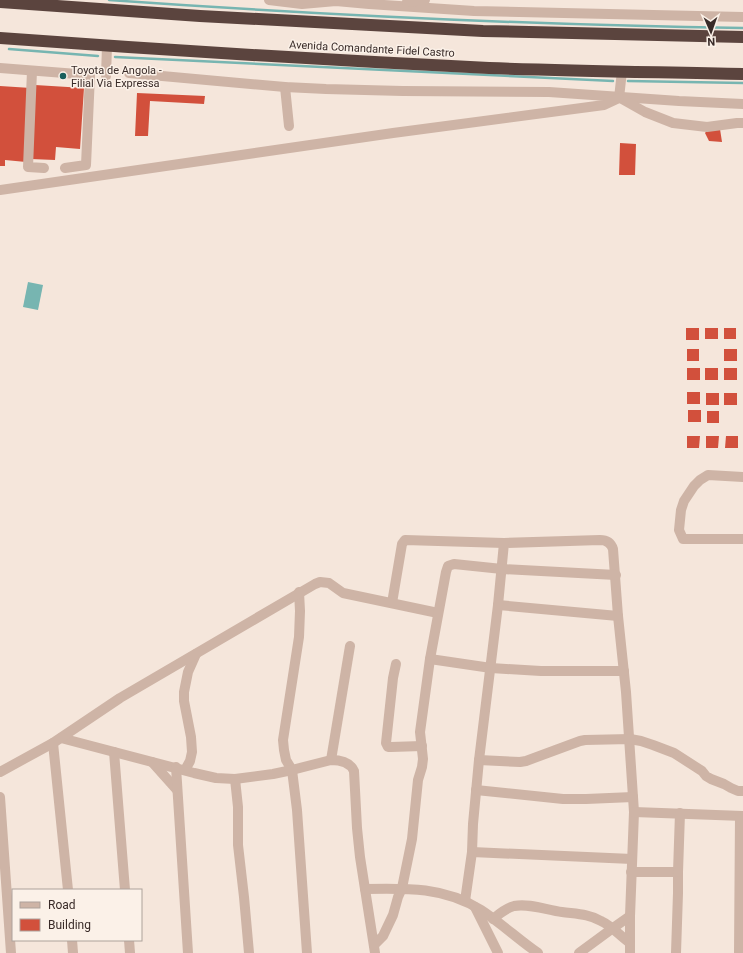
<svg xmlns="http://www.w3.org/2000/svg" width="743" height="953" font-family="Roboto,sans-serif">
<rect width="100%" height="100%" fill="#f5e6db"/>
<!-- water -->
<path fill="#77b5b1" d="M28 282 43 285 38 310 23 307Z"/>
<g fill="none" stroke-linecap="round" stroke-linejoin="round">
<!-- stream -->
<g stroke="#77b5b1" stroke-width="2.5">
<path d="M109 0C320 15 532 25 743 28"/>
<path d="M9 49 98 56"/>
<path d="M115 57 613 81"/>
<path d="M628 81 743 83"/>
</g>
</g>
<!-- building -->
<g fill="#d2503c">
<path d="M35 85 84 88 80 149 56 147 55 160 31 159Z"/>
<path d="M0 86 31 88 26 162 5 160V166H0Z"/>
<path d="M137 93 205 96 204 104 150 101 148 136H135Z"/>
<path d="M709 128 720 129 722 142 709 141 705 133Z"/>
<path d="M620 143 636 144 635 175H619Z"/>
<rect x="686" y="328" width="13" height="12"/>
<rect x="705" y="328" width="13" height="11"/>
<rect x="724" y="328" width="12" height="11"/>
<rect x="687" y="349" width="12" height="12"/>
<rect x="724" y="349" width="13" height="12"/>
<rect x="687" y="368" width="13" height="12"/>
<rect x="705" y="368" width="13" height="12"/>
<rect x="724" y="368" width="13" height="12"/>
<rect x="687" y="392" width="13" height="12"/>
<rect x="706" y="393" width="13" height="12"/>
<rect x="724" y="393" width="13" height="12"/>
<rect x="688" y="410" width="13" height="12"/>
<rect x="707" y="411" width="12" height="12"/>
<path d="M687 436H700L699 448H687Z"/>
<path d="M706 436H719L718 448H706Z"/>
<path d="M726 436H738V448H725Z"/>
</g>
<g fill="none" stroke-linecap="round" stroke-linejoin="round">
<!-- minor -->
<g stroke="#ceb4a6" stroke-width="10">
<path d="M269 0 302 4 336 1 369 4 474 11 743 17"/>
<path d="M407 2 425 0"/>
<path d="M0 68 90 75 86 165 65 168"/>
<path d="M32 71 28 167 44 168"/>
<path d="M129 73 285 87 326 89 403 91 549 92 679 101 743 104"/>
<path d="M106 76 107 46"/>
<path d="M285 87 289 126"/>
<path d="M619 98 622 71"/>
<path d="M622 99 645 112 673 123 707 127 737 123H743"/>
<path d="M0 190 393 133 604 105 619 98"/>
<path d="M743 477 708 475 700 480 694 486 684 501 681 510 679 530 683 539H743"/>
<path d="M299 592 300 611 299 637 283 740 284 750 286 760 292 770 297 810 307 953"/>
<path d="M392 603 402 544 405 540 504 543 600 540C607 540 611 543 613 549L618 616 626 692 634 812 630 916V953"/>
<path d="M498 605 618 616"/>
<path d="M430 659 491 668 541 671H624"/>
<path d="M396 664 393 678 386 743 388 747H391L422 746"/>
<path d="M61 738 194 773 216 778 235 779 273 774 292 770 331 760C340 760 350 762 354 771L357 828 360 857 375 953"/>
<path d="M53 743 68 890"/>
<path d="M114 752 125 890"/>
<path d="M331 760 350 646"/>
<path d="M479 760 520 762 526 761 580 741 585 740 630 739 641 741 653 745 674 753 702 771 706 776 711 779 724 784 731 788 738 791H743"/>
<path d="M152 762 177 790"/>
<path d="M176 767 188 953"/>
<path d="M185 770 190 761 192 752 191 737 184 701V692L188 672 196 654"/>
<path d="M0 772 53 743 120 698 315 584 320 582 329 583 343 593 438 613"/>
<path d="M235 779 238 807V845L244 897 249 953"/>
<path d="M476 790 563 799H586L633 797"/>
<path d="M0 797 11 953"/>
<path d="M634 812 743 816"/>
<path d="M472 852 632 859"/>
<path d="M631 872H678V893L676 953"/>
<path d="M678 872 680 813"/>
<path d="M365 889C407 888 445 887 481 910 501 923 519 940 538 953"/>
<path d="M465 901 472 852 473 824 479 760 498 605 504 543"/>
<path d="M475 907 498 953"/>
<path d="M493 919C499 914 506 908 514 906 529 903 547 910 562 912 576 914 589 914 601 921 612 926 620 936 630 943"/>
<path d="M72 940 73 953"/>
<path d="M129 940 130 953"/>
<path d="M374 945 383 936 393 915 398 897 402 888 412 839 418 780 422 767 423 759 420 732 430 659 446 572 448 566 454 564 502 569 616 575"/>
<path d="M579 953 613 928 630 916"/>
<path d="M739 953 740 816"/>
</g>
<!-- highway -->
<g stroke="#5b443e" stroke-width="12">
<path d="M0 2 200 16 483 31 743 37"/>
<path d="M0 38C163 50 326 60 489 68 573 71 658 72 743 74"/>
</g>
</g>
<!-- markers -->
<circle fill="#185f5c" stroke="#fbf1e8" stroke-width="1.5" cx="63" cy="76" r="4"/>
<g text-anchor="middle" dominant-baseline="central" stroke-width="3" stroke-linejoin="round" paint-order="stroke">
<!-- street labels -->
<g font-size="11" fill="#392b28" stroke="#fbf1e8">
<text transform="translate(372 49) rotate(3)">Avenida Comandante Fidel Castro</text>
</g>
<!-- poi labels -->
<g font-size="11" fill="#392b28" stroke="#fbf1e8" text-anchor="start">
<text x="71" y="70">Toyota de Angola -<tspan x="71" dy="13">Filial Via Expressa</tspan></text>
</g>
</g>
<!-- legend -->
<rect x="12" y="889" width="130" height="52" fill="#fbf1e8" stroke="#ada29b"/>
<rect x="20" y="902" width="20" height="6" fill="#ceb4a6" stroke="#ada29b"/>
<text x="48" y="909" font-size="12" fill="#392b28">Road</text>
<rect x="20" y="919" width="20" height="12" fill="#d2503c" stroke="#ada29b"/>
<text x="48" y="929" font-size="12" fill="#392b28">Building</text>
<!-- north arrow -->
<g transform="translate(711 32) rotate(178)" stroke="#fbf1e8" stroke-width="3" paint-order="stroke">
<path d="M0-3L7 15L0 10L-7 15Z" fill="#392b28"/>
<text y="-6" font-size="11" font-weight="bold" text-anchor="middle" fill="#392b28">N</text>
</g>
</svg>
